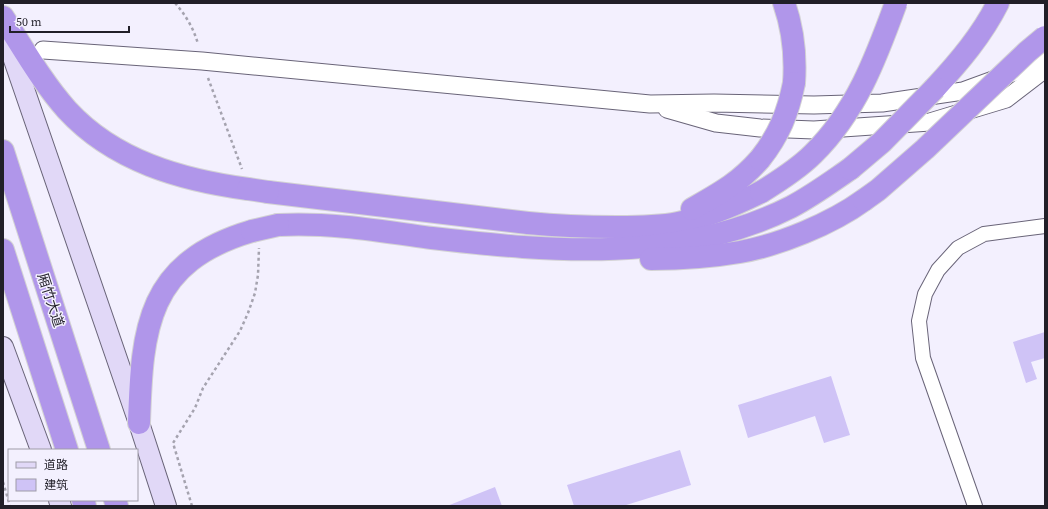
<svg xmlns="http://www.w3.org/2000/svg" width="1048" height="509" font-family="'Source Serif 4','Noto Sans SC',serif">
<rect width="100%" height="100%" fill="#f3f0fe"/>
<!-- building -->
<g fill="#cfc3f6">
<path d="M1045 332V358L1031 362 1037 379 1026 383 1013 342Z"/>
<path d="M831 376 850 435 824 443 815 416 748 438 738 405Z"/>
<path d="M680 450 691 485 623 506H574L567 485Z"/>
<path d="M495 487 502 506H447Z"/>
</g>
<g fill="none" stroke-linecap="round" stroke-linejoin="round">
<defs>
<path id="minor" d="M975 506 923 358 919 321 925 294 938 270 958 248 984 234 1045 226"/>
<g id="tertiary">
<path d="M43 50 202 61 650 104 714 103 814 105 882 103 963 91 1045 61"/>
<path d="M667 109 716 123 760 128 814 130 930 122 1006 99 1045 69"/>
</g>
<g id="secondary">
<path d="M3 28 139 423 166 506"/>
<path d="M3 347 41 450"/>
<path d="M59 500 61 506"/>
</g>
<g id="trunk">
<path d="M784 3C793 29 796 55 794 83"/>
<path d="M3 17C23 48 42 82 67 110 114 161 181 180 248 189"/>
<path d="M935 88C959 62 982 35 998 3"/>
<path d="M3 151 99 450"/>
<path d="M268 192 528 223C558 226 587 227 617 227 637 227 658 227 678 223 707 217 735 205 761 192"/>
<path d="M692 209C720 193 739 183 760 159"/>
<path d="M278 225C329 222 381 231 432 238 552 252 680 263 791 207 812 196 831 182 850 169"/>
<path d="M3 250 67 450"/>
<path d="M651 259C680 259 711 257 740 252 779 245 831 224 864 200"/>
<path d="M139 423C142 327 147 262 252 231"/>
<path d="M83 500 85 506"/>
<path d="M115 500 117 506"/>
</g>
</defs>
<!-- minor casing -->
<use href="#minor" stroke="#696478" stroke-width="16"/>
<!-- tertiary casing -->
<use href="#tertiary" stroke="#696478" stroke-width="19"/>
<!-- secondary casing -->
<use href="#secondary" stroke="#696478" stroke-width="22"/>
<!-- trunk casing -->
<use href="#trunk" stroke="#d3d2d4" stroke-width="24"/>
<!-- path -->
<g stroke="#a5a3af" stroke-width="2.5" stroke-dasharray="3 3" stroke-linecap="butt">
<path d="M175 3C185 14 194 29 198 44"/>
<path d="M208 78 242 169"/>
<path d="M3 482 10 506"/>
<path d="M192 506 173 443 195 408 203 388 240 331 248 313 255 293 258 275 259 248"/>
</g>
<!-- minor -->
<use href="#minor" stroke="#fff" stroke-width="14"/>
<!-- tertiary -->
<use href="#tertiary" stroke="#fff" stroke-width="17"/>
<!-- secondary -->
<use href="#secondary" stroke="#e1d8f7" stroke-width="20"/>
<!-- trunk -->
<use href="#trunk" stroke="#b096ea" stroke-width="22"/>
<defs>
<g id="trunk-bridge">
<path d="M760 159C779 135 788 113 794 83"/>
<path d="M850 169 882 142 935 88"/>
<path d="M248 189 268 192"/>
<path d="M761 192C779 181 798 169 813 154 856 112 876 58 896 3"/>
<path d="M864 200 878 190 925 149 1027 52 1045 37"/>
<path d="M252 231 278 225"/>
</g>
</defs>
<!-- trunk-bridge casing -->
<use href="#trunk-bridge" stroke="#d3d2d4" stroke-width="24" stroke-linecap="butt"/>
<!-- trunk-bridge -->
<use href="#trunk-bridge" stroke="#b096ea" stroke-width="22"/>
</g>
<g text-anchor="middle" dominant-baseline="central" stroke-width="3" stroke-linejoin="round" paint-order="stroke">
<!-- street labels -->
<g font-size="14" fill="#211f28" stroke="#f3f0fe">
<text transform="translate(51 300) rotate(72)">厢竹大道</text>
</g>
</g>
<!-- border -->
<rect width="1048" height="509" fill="none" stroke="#211f28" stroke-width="8"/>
<!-- legend -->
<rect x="8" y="449" width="130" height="52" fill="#f3f0fe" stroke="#9f9ca8"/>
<rect x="16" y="462" width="20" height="6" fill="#e1d8f7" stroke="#9f9ca8"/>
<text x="44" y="469" font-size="12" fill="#211f28">道路</text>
<rect x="16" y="479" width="20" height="12" fill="#cfc3f6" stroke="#9f9ca8"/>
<text x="44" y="489" font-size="12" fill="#211f28">建筑</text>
<!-- scale -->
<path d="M10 26v6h119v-6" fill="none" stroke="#211f28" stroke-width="2"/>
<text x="16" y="26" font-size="12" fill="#211f28" stroke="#f3f0fe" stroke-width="3" paint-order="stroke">50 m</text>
</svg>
